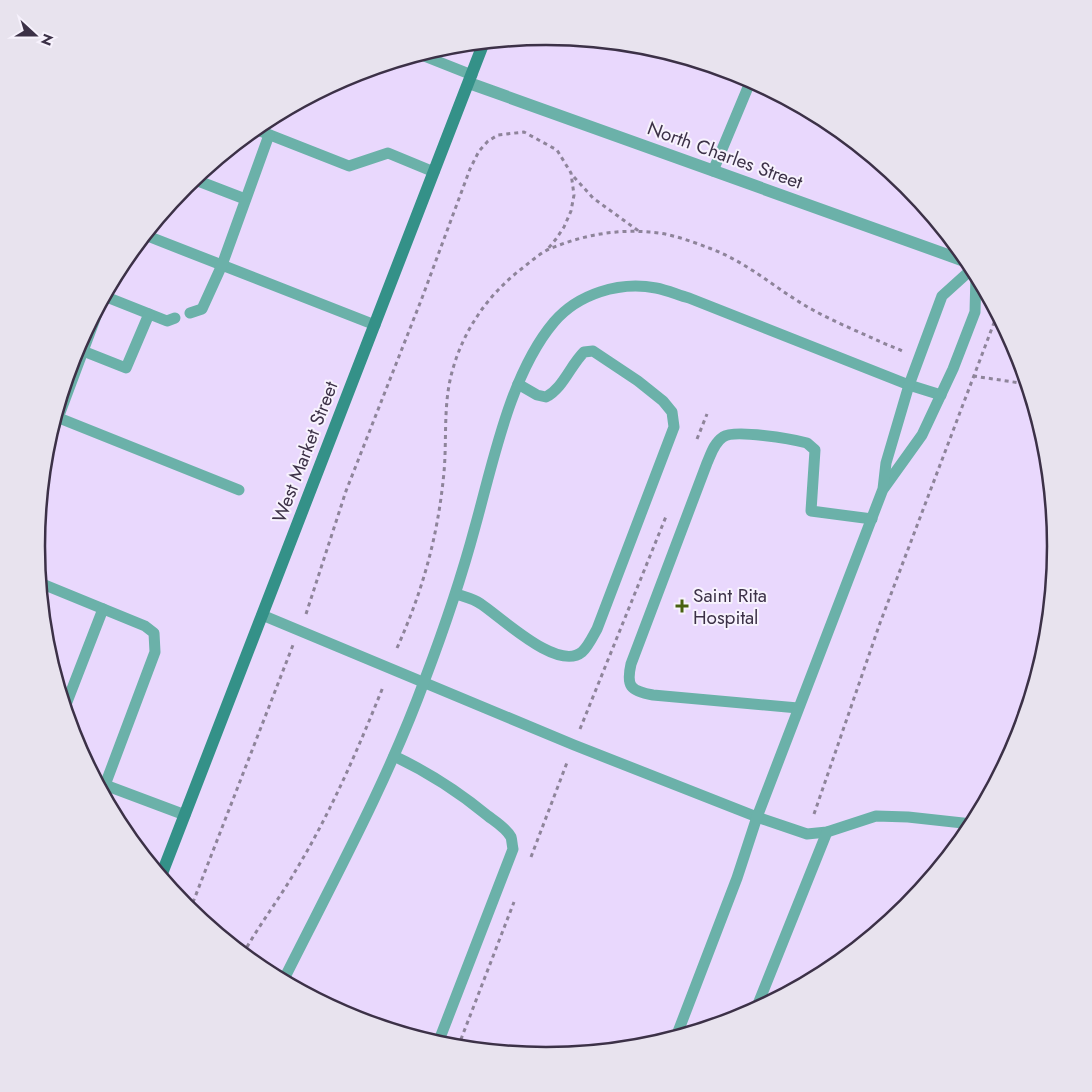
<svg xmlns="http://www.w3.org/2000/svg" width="1092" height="1092" font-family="Jost,sans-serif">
<rect width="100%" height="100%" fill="#ece2f8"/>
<!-- built -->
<circle fill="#e9d8fd" cx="546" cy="546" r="508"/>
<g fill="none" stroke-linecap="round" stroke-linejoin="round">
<!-- path -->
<g stroke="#8e849a" stroke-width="3" stroke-dasharray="4 4" stroke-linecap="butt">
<path d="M574 177 593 198 640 232"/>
<path d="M973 376 1027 384"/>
<path d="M697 439 707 414"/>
<path d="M306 614 346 491 422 298 470 169 479 151 488 141 498 135 524 132 557 150 571 173 574 195 571 211 564 227 556 239 546 251"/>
<path d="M397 648C423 590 438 536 444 472 447 438 443 405 452 372 463 331 487 296 520 270 529 263 538 255 547 250 579 236 614 229 649 232 669 233 691 241 709 248 748 262 778 291 813 310 835 322 859 332 881 342 889 346 897 348 904 352"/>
<path d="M580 729 667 514"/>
<path d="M814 814 880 623 997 315"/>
<path d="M531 857 568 760"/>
<path d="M190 910 293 645"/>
<path d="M243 954C259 925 280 898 296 870 331 812 358 749 383 687"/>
<path d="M458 1047 514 902"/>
</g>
<!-- lane -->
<g stroke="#6bb1a9" stroke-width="11">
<path d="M419 54 472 75"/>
<path d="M255 129 349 166 388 153 434 172"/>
<path d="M713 171 751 80"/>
<path d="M193 179 245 199"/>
<path d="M145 235 375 325"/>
<path d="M104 296 167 321 175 318"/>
<path d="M190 313 202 309 222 265 269 135"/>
<path d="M83 351 126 368 149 314"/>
<path d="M59 418 239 490"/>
<path d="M46 450 102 300"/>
<path d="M884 488 922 435 953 369 975 312 976 275"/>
<path d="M40 583 145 626 154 633 155 652 105 785"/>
<path d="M456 594C465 597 474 599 481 604 502 618 558 672 582 652 588 647 593 636 597 629L674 427 672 412 663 401 638 381 593 351 584 352C570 366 563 388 546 397L537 395 518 384"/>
<path d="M262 615 574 745 757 817 807 834 827 832 876 816 908 817 972 824"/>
<path d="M65 707 103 609"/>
<path d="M798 708 653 695C630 691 626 686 631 664L707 463C711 454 714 443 723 437 734 429 792 439 807 443L815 450 811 511 872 519"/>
<path d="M394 756C428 772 459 792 488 816 496 822 506 828 511 837 512 840 512 845 513 849L438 1043"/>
<path d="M97 782 185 815"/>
<path d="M283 981C333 881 387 783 425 679 444 629 461 579 475 527 493 463 510 374 554 322 578 294 619 281 656 288 667 290 678 295 689 298L909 385 941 395"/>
<path d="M756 1009 827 832"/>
<path d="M676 1037 737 878 757 817 883 489 886 463 909 385 942 296 973 268"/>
</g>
<!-- street -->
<path stroke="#6bb1a9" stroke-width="12" d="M469 83 970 263"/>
<!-- secondary -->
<path stroke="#349188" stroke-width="12" d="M161 876 484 42"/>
</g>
<!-- markers -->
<path fill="#486110" stroke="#f7f2fd" stroke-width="2" d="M679.5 598.5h5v5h5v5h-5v5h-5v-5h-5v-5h5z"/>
<g text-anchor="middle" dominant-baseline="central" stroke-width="4" stroke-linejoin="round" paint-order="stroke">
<!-- street labels -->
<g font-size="19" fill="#3c3147" stroke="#f7f2fd">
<text transform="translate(725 155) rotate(20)">North Charles Street</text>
<text transform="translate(305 452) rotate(-69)">West Market Street</text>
</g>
<!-- poi labels -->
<g font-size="19" fill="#3c3147" stroke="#f7f2fd" text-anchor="start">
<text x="693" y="595">Saint Rita<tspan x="693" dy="22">Hospital</tspan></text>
</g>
</g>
<!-- crop -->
<path d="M0 0H1092V1092H0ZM45 546a501 501 0 1 1 1002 0a501 501 0 1 1-1002 0Z" fill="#e8e3ee" fill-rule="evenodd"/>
<path fill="none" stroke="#3c3147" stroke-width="2.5" d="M45 546a501 501 0 1 1 1002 0a501 501 0 1 1-1002 0Z"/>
<!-- north arrow -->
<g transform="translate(35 35) rotate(111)" stroke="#f7f2fd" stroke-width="4" paint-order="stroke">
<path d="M0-4L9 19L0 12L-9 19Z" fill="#3c3147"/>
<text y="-8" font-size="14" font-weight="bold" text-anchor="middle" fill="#3c3147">N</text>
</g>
</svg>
